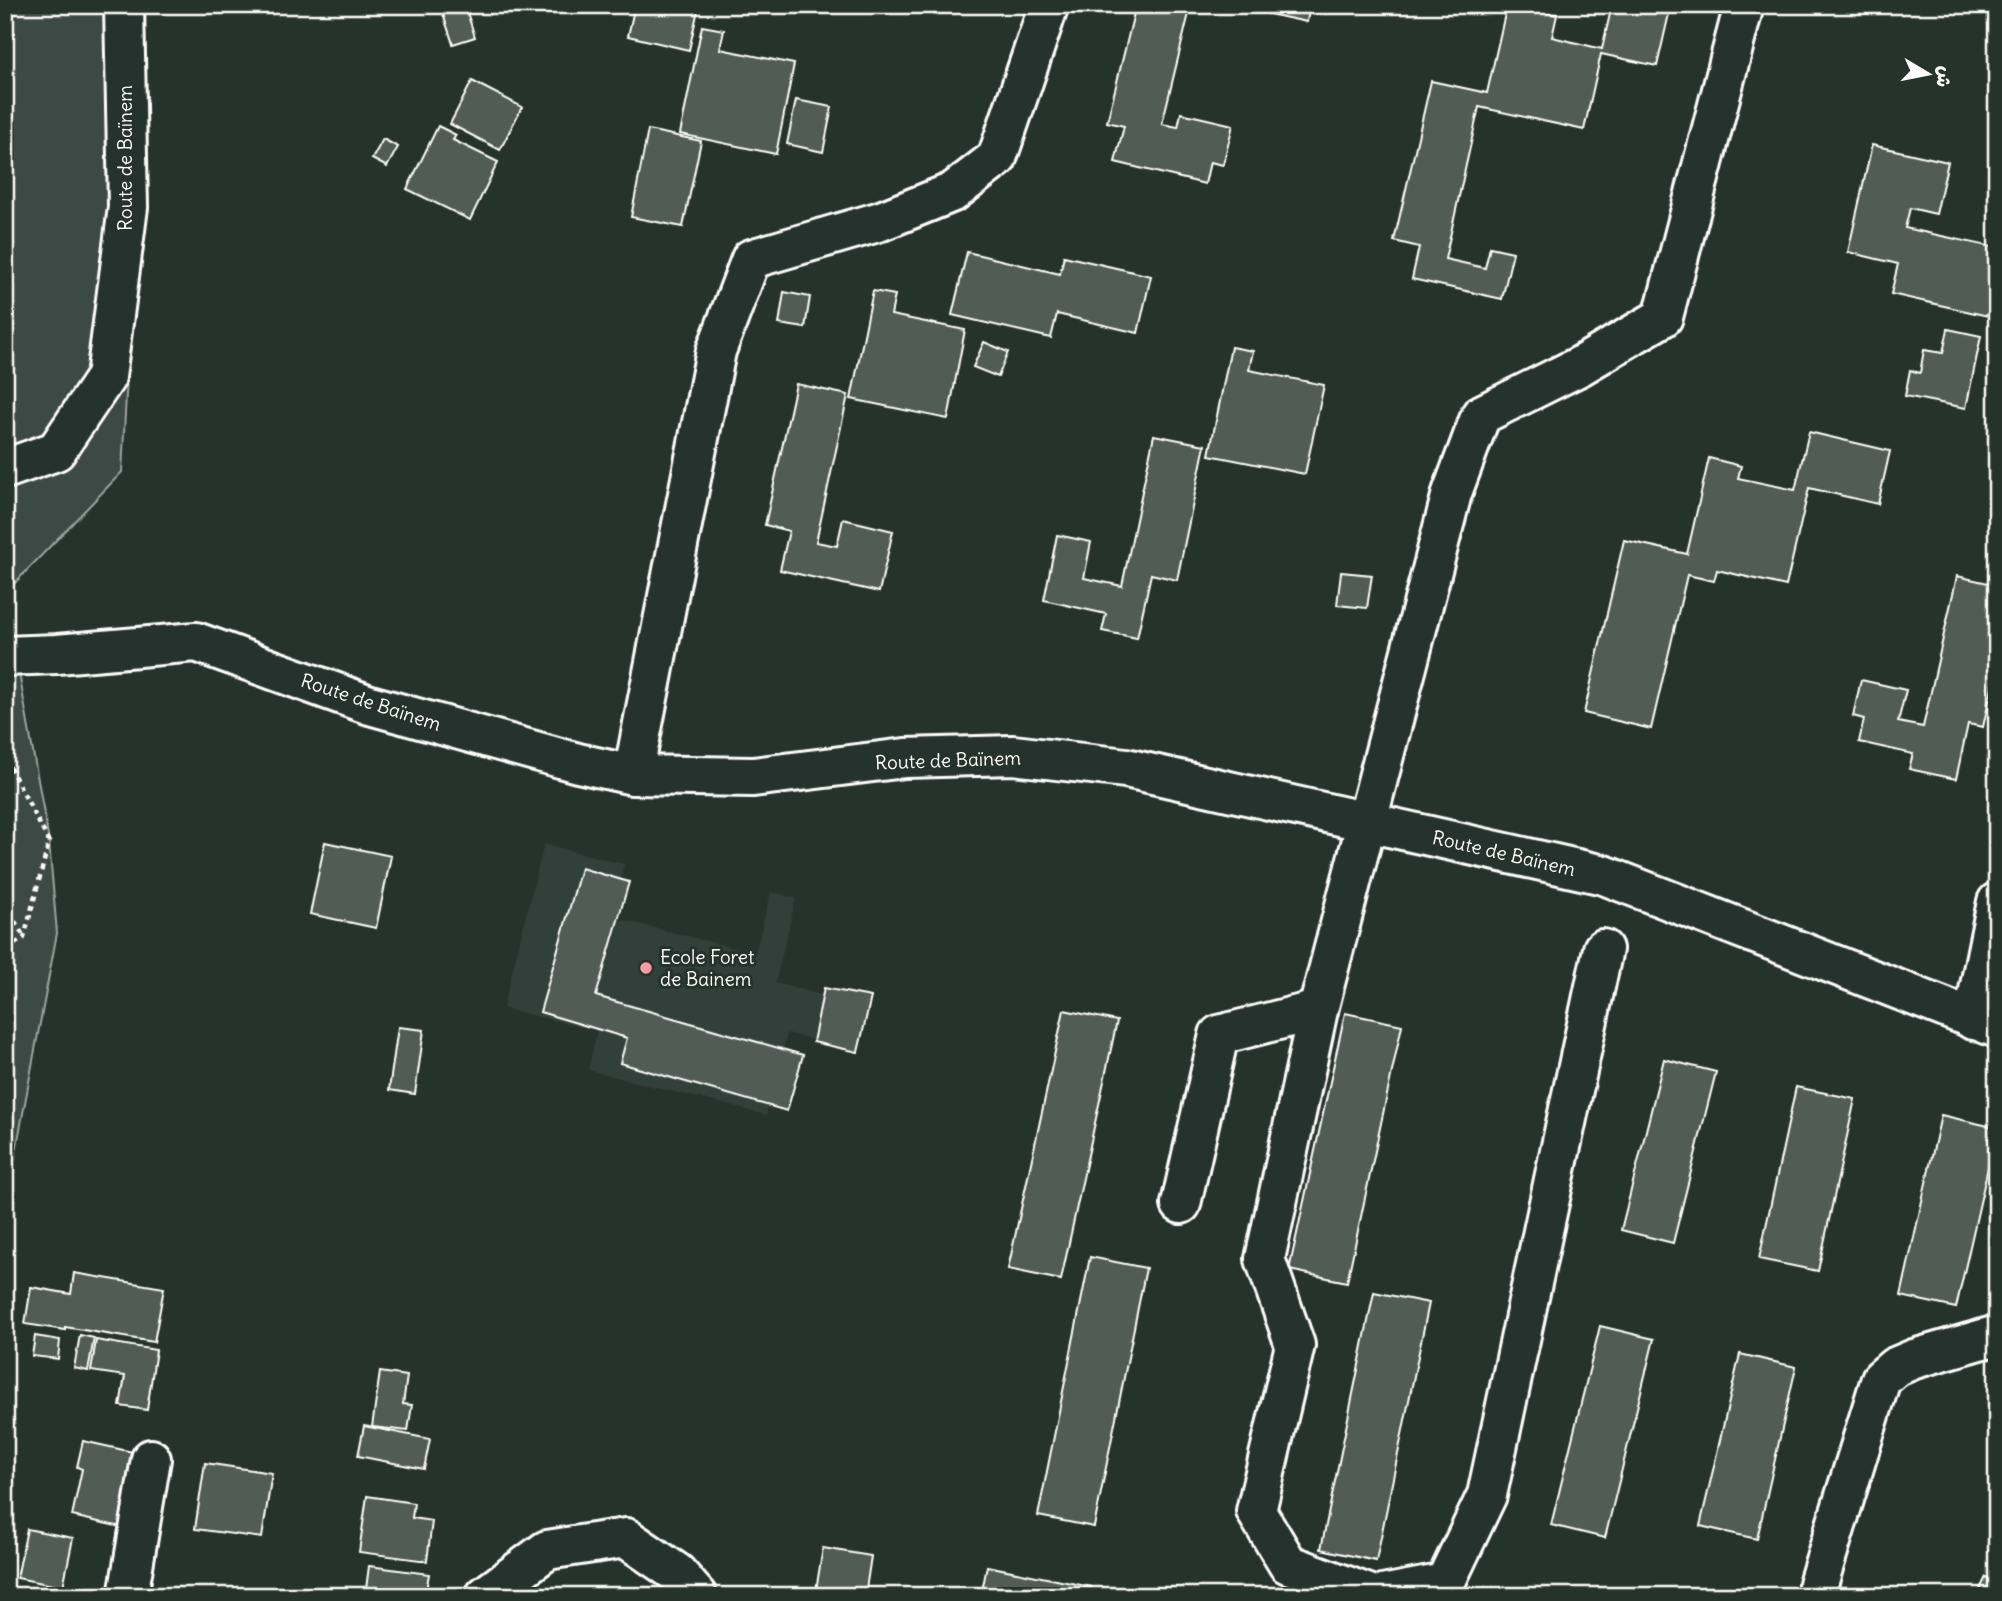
<svg xmlns="http://www.w3.org/2000/svg" width="2002" height="1601" font-family="Delius,'Playpen Sans Arabic',sans-serif">
<rect width="100%" height="100%" fill="#26332d"/>
<filter id="ink" filterUnits="userSpaceOnUse"><feTurbulence type="fractalNoise" baseFrequency=".0143" numOctaves="2"/><feDisplacementMap in="SourceGraphic" scale="14" xChannelSelector="R" yChannelSelector="G"/><feConvolveMatrix kernelMatrix="1 2 1 2 8 2 1 2 1" color-interpolation-filters="sRGB"/></filter>
<g filter="url(#ink)">
<!-- built -->
<path fill="#333f3a" d="M544 844 624 864 611 917 755 953 771 892 796 898 775 983 833 998 822 1042 787 1033 766 1115 588 1070 597 1031 503 1008Z"/>
<!-- green -->
<g fill="#3e4944" stroke="#9ea4a2" stroke-width="2">
<path d="M5 5H146L122 472 5 593Z"/>
<path d="M5 594 49 842 57 933 5 1209Z"/>
</g>
<!-- building -->
<g fill="#515c57" stroke="#fff" stroke-width="2">
<path d="M635 5H699L689 50 628 36Z"/>
<path d="M1136 5H1191L1162 124 1178 127 1181 113 1233 125 1223 165 1210 162 1205 184 1115 162 1124 126 1107 122Z"/>
<path d="M1227 5H1310L1307 22Z"/>
<path d="M1507 5H1515L1557 15 1552 37 1602 49 1612 5H1671L1657 66 1601 54 1584 130 1479 107 1445 259 1485 268 1490 247 1513 252 1502 299 1412 279 1419 247 1394 241 1431 81 1487 93Z"/>
<path d="M465 6 475 37 453 44 443 14Z"/>
<path d="M702 26 724 30 720 49 794 64 776 154 680 134Z"/>
<path d="M472 81 522 107 500 150 450 124Z"/>
<path d="M796 100 832 107 823 152 787 144Z"/>
<path d="M438 126 456 135 453 140 498 162 470 220 407 189Z"/>
<path d="M648 130 701 141 683 227 631 217Z"/>
<path d="M383 139 398 147 387 167 372 159Z"/>
<path d="M1872 145 1948 162 1936 214 1910 208 1905 228 1997 248V318L1891 294 1898 264 1848 252Z"/>
<path d="M967 252 1060 274 1064 256 1151 276 1138 333 1057 314 1051 338 952 315Z"/>
<path d="M873 291 895 295 891 315 965 330 948 419 851 399Z"/>
<path d="M784 292 810 297 805 328 779 324Z"/>
<path d="M1948 329 1981 336 1966 408 1905 396 1910 370 1920 373 1924 350 1943 353Z"/>
<path d="M984 342 1008 352 998 377 973 367Z"/>
<path d="M1231 347 1253 351 1249 370 1324 385 1305 474 1209 455Z"/>
<path d="M796 384 848 395 816 542 837 546 843 519 893 531 879 592 780 570 789 531 765 525Z"/>
<path d="M1809 432 1890 451 1878 504 1809 488 1786 586 1717 570 1714 581 1687 575 1651 729 1584 713 1624 540 1687 554 1709 458 1741 466 1738 478 1795 490Z"/>
<path d="M1154 435 1205 445 1177 580 1151 574 1137 638 1102 631 1106 614 1044 600 1057 535 1091 542 1084 578 1122 586Z"/>
<path d="M1341 572 1372 575 1367 608 1337 605Z"/>
<path d="M1957 576 1997 585V665L1983 727 1968 724 1956 779 1909 769 1913 754 1859 742 1864 719 1853 716 1861 680 1906 690 1898 722 1923 727Z"/>
<path d="M325 842 391 856 376 928 310 914Z"/>
<path d="M581 868 629 882 596 996 803 1055 787 1111 620 1063 627 1038 540 1012Z"/>
<path d="M824 988 871 997 858 1052 813 1042Z"/>
<path d="M1064 1010 1117 1021 1061 1280 1008 1269Z"/>
<path d="M1345 1013 1402 1025 1347 1282 1289 1270Z"/>
<path d="M398 1027 424 1030 415 1094 389 1090Z"/>
<path d="M1664 1059 1716 1072 1673 1243 1621 1230Z"/>
<path d="M1796 1087 1855 1099 1818 1271 1759 1259Z"/>
<path d="M1941 1115 1997 1128 1956 1308 1901 1296Z"/>
<path d="M1090 1257 1146 1268 1094 1527 1038 1516Z"/>
<path d="M74 1273 164 1288 154 1342 65 1327V1330L25 1324 31 1287 71 1294Z"/>
<path d="M1374 1292 1429 1303 1376 1561 1321 1549Z"/>
<path d="M1600 1326 1654 1339 1605 1538 1551 1525Z"/>
<path d="M80 1335 94 1338 88 1371 74 1368Z"/>
<path d="M35 1336 60 1340 58 1359 32 1356Z"/>
<path d="M96 1340 156 1350 147 1410 120 1406 125 1376 91 1371Z"/>
<path d="M1740 1354 1796 1367 1757 1539 1700 1526Z"/>
<path d="M380 1372 407 1376 403 1404 412 1405 408 1431 372 1427Z"/>
<path d="M364 1426 430 1439 424 1469 358 1456Z"/>
<path d="M83 1441 146 1455 130 1529 72 1516 82 1469 77 1467Z"/>
<path d="M205 1463 272 1473 262 1538 195 1529Z"/>
<path d="M367 1496 414 1503 412 1518 432 1521 427 1561 359 1552Z"/>
<path d="M27 1529 73 1538 63 1587 17 1578Z"/>
<path d="M823 1548 871 1556 865 1596H815Z"/>
<path d="M369 1566 429 1574 425 1596H365Z"/>
<path d="M987 1566 1091 1587 1089 1596H981Z"/>
<path d="M1986 1577 1997 1582V1596L1980 1589Z"/>
</g>
<g fill="none" stroke-linecap="round" stroke-linejoin="round">
<defs>
<g id="minor">
<path d="M5 469 56 451 106 377 128 207 124 5"/>
<path d="M5 656 57 654 196 642 370 705 578 763 633 775 753 777 905 758 1013 755 1126 768 1604 875 1997 1028"/>
<path d="M633 775 716 351 751 259 881 221 953 192 997 158 1049 5"/>
<path d="M1973 1020 1997 902"/>
<path d="M1181 1204 1219 1035 1318 1010"/>
<path d="M1818 1584 1881 1379 1895 1367 1914 1359 1997 1335"/>
<path d="M128 1596 151 1459"/>
<path d="M485 1596 547 1550 626 1538 677 1573 697 1596"/>
<path d="M1374 1596 1288 1564 1256 1511 1295 1345 1265 1259 1318 1010 1452 493 1481 415 1580 366 1663 317 1743 9"/>
<path d="M1377 1596 1445 1583 1487 1495 1603 949"/>
</g>
</defs>
<!-- minor casing -->
<use href="#minor" stroke="#fff" stroke-width="44"/>
<!-- path -->
<g stroke="#fff" stroke-width="4.5" stroke-dasharray="5 5" stroke-linecap="butt">
<path d="M5 758 49 842 24 938 5 950"/>
<path d="M5 904 24 937"/>
</g>
<!-- minor -->
<use href="#minor" stroke="#26332d" stroke-width="38"/>
</g>
</g>
<!-- markers -->
<circle fill="#ff9aa2" stroke="#26332d" stroke-width="2.5" cx="646" cy="968" r="7"/>
<g text-anchor="middle" dominant-baseline="central" stroke-width="6" stroke-linejoin="round" paint-order="stroke">
<!-- street labels -->
<g font-size="19" fill="#fff" stroke="#26332d">
<text transform="translate(125 158) rotate(-90)">Route de Baïnem</text>
<text transform="translate(371 702) rotate(18)">Route de Baïnem</text>
<text transform="translate(948 760) rotate(-2)">Route de Baïnem</text>
<text transform="translate(1504 853) rotate(13)">Route de Baïnem</text>
</g>
<!-- poi labels -->
<g font-size="19" fill="#fff" stroke="#26332d" text-anchor="start">
<text x="660" y="957">Ecole Foret<tspan x="660" dy="22">de Bainem</tspan></text>
</g>
</g>
<!-- margin -->
<rect width="2002" height="1601" fill="none" stroke="#26332d" stroke-width="28"/>
<rect x="14" y="14" width="1974" height="1573" fill="none" stroke="#fff" stroke-width="2.5" filter="url(#ink)"/>
<!-- north arrow -->
<g transform="translate(1928 74) rotate(100)" stroke="#26332d" stroke-width="5" paint-order="stroke">
<path d="M0-5L12 26L0 18L-12 26Z" fill="#ffffff"/>
<text y="-10" font-size="19" font-weight="bold" text-anchor="middle" fill="#ffffff">ش</text>
</g>
</svg>
